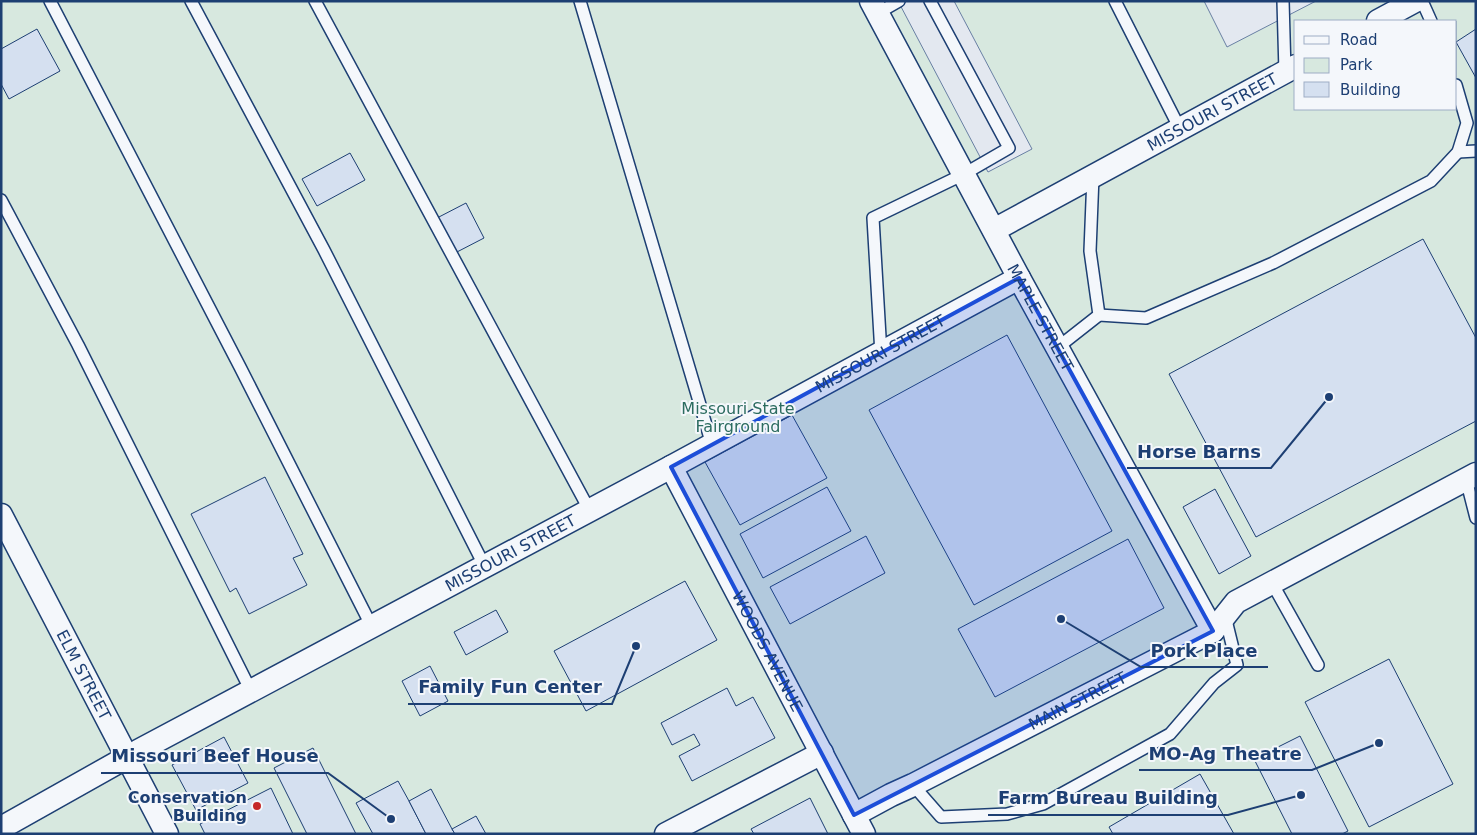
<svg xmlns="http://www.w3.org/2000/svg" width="1477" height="835" font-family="'DejaVu Sans',sans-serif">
<rect width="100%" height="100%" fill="#f4f7fb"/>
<!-- green -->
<path fill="#d7e8df" stroke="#687fa3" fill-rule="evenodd" d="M1 1H1476V834H1ZM1296 21H1456V109H1296Z"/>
<!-- parking -->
<g fill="#e3e8f0" stroke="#687fa3">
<path d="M898 1H954L1032 149 988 172Z"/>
<path d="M1204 1H1316L1227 47Z"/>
</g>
<!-- building -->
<g fill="#d5e0f0" stroke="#1d3f73">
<path d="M37 29 60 71 9 99 1 84V49Z"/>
<path d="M1476 29V78L1456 42Z"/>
<path d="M350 153 365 180 317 206 302 179Z"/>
<path d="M466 203 484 238 455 253 437 218Z"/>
<path d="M1423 239 1476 338V421L1256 537 1169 374Z"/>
<path d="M1007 335 1112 531 974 605 869 410Z"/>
<path d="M792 415 827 478 740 525 705 462Z"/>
<path d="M265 477 303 554 293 558 307 585 249 614 236 588 230 592 191 514Z"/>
<path d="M827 487 851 531 763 578 740 534Z"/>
<path d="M1215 489 1251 556 1219 574 1183 507Z"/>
<path d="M866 536 885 573 790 624 770 587Z"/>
<path d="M1128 539 1164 608 995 697 958 629Z"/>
<path d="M685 581 717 640 586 711 554 651Z"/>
<path d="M496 610 508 632 466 655 454 632Z"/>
<path d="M1389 659 1453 784 1369 827 1305 702Z"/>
<path d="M430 666 448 701 420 716 402 681Z"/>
<path d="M727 688 736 706 753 697 775 738 692 781 679 756 700 745 694 734 672 745 661 723Z"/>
<path d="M1300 736 1348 831 1342 834H1292L1254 759Z"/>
<path d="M224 737 248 783 196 810 172 765Z"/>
<path d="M313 748 356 834H307L274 768Z"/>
<path d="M1200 774 1234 834H1113L1109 827Z"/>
<path d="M398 781 409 801 426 834H373L356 803Z"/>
<path d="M271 788 293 834H205L200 824Z"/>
<path d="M431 789 452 829 455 834H426L409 801Z"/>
<path d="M810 798 828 834H754L751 829Z"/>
<path d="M476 816 486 834H455L452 829Z"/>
</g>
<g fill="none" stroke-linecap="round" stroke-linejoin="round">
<defs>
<g id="service">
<path d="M50 1 240 367 372 627"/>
<path d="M191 1 324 250 485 567"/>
<path d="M315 1 590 511"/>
<path d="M580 1 712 445"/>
<path d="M1115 1 1180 129"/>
<path d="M1283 1 1285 72"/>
<path d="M1422 1 1431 21"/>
<path d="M878 13 899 1"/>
<path d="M1458 152 1476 151"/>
<path d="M1 200 78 345 251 691"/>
<path d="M1099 315 1146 318 1273 263 1431 181 1458 152 1467 123 1456 85"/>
<path d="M1057 348 1099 315 1090 251 1093 176"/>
<path d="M881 354 873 218 964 174 1009 148 930 1"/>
<path d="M1466 479 1476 518"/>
<path d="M1272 583 1318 665"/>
<path d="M913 785 941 817 1007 814 1043 804 1170 734 1214 683 1237 665 1225 616"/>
</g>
<g id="minor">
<path id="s1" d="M871 1 1019 278 1213 631"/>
<path d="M1378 21 1415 1"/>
<path id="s2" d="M994 230 1296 66"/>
<path id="s3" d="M671 467 864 834"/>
<path id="s4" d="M1 515 167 834"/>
<path id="s5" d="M854 815 891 795 913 785 1213 631 1236 602 1476 474"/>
<path id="s6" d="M1 828 138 751 671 467 1019 278"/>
<path d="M666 834 822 753"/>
</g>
</defs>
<!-- service casing -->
<use href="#service" stroke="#1d3f73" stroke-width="14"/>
<!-- minor casing -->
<use href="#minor" stroke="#1d3f73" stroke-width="25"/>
<!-- service -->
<use href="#service" stroke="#f4f7fb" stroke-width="11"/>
<!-- minor -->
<use href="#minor" stroke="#f4f7fb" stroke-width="22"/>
</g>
<!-- marked area -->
<path fill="#1d4ed8" fill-opacity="0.2" stroke="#1d4ed8" stroke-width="4" stroke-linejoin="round" d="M1019 278 1213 631 854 815 671 467Z"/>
<!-- markers -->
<circle fill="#c62828" stroke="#f4f7fb" stroke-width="2" cx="257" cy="806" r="5"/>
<g text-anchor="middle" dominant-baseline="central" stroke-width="4" stroke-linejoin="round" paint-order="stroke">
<!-- street labels -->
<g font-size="16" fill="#1d3f73" stroke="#f4f7fb">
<text stroke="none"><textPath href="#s2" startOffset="248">MISSOURI STREET</textPath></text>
<text stroke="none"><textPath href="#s1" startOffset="359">MAPLE STREET</textPath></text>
<text stroke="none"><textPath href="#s6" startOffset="999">MISSOURI STREET</textPath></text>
<text stroke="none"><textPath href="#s6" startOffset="579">MISSOURI STREET</textPath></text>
<text stroke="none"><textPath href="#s3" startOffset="208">WOODS AVENUE</textPath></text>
<text stroke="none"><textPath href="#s4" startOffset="180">ELM STREET</textPath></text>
<text stroke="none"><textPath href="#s5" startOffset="251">MAIN STREET</textPath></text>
</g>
<!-- park labels -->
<g font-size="16" fill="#2c6c60" stroke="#f4f7fb">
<text x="738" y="408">Missouri State<tspan x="738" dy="18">Fairground</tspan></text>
</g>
<!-- poi labels -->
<g font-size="16" font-weight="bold" fill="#1d3f73" stroke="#f4f7fb" text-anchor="end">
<text x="247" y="797">Conservation<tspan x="247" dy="18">Building</tspan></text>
</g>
</g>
<!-- callouts -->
<path fill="none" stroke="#1d3f73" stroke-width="2" d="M1329 397L1271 468H1127M1061 619L1141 667H1268M636 646L612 704H408M1379 743L1312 770H1139M391 819L328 773H101M1301 795L1228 815H988"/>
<g fill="#1d3f73" stroke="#f4f7fb" stroke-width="2">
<circle cx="1329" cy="397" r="5"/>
<circle cx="1061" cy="619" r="5"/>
<circle cx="636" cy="646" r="5"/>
<circle cx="1379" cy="743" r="5"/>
<circle cx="391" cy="819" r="5"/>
<circle cx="1301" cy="795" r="5"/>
</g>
<g font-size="18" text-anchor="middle" font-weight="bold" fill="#1d3f73" stroke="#f4f7fb" stroke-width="4" stroke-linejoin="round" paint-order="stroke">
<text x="1199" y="458">Horse Barns</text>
<text x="1204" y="657">Pork Place</text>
<text x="510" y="693">Family Fun Center</text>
<text x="1225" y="760">MO-Ag Theatre</text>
<text x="215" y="762">Missouri Beef House</text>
<text x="1108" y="804">Farm Bureau Building</text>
</g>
<!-- border -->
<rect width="1477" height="835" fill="none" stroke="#1d3f73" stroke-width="5"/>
<!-- legend -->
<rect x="1294" y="20" width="162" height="90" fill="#f4f7fb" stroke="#9eadc5"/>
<rect x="1304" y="36" width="25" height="8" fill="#f4f7fb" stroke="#9eadc5"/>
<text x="1340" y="45" font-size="15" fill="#1d3f73">Road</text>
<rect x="1304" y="58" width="25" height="15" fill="#d7e8df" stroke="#9eadc5"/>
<text x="1340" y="70" font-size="15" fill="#1d3f73">Park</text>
<rect x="1304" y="82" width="25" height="15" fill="#d5e0f0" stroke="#9eadc5"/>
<text x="1340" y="95" font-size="15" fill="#1d3f73">Building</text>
</svg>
